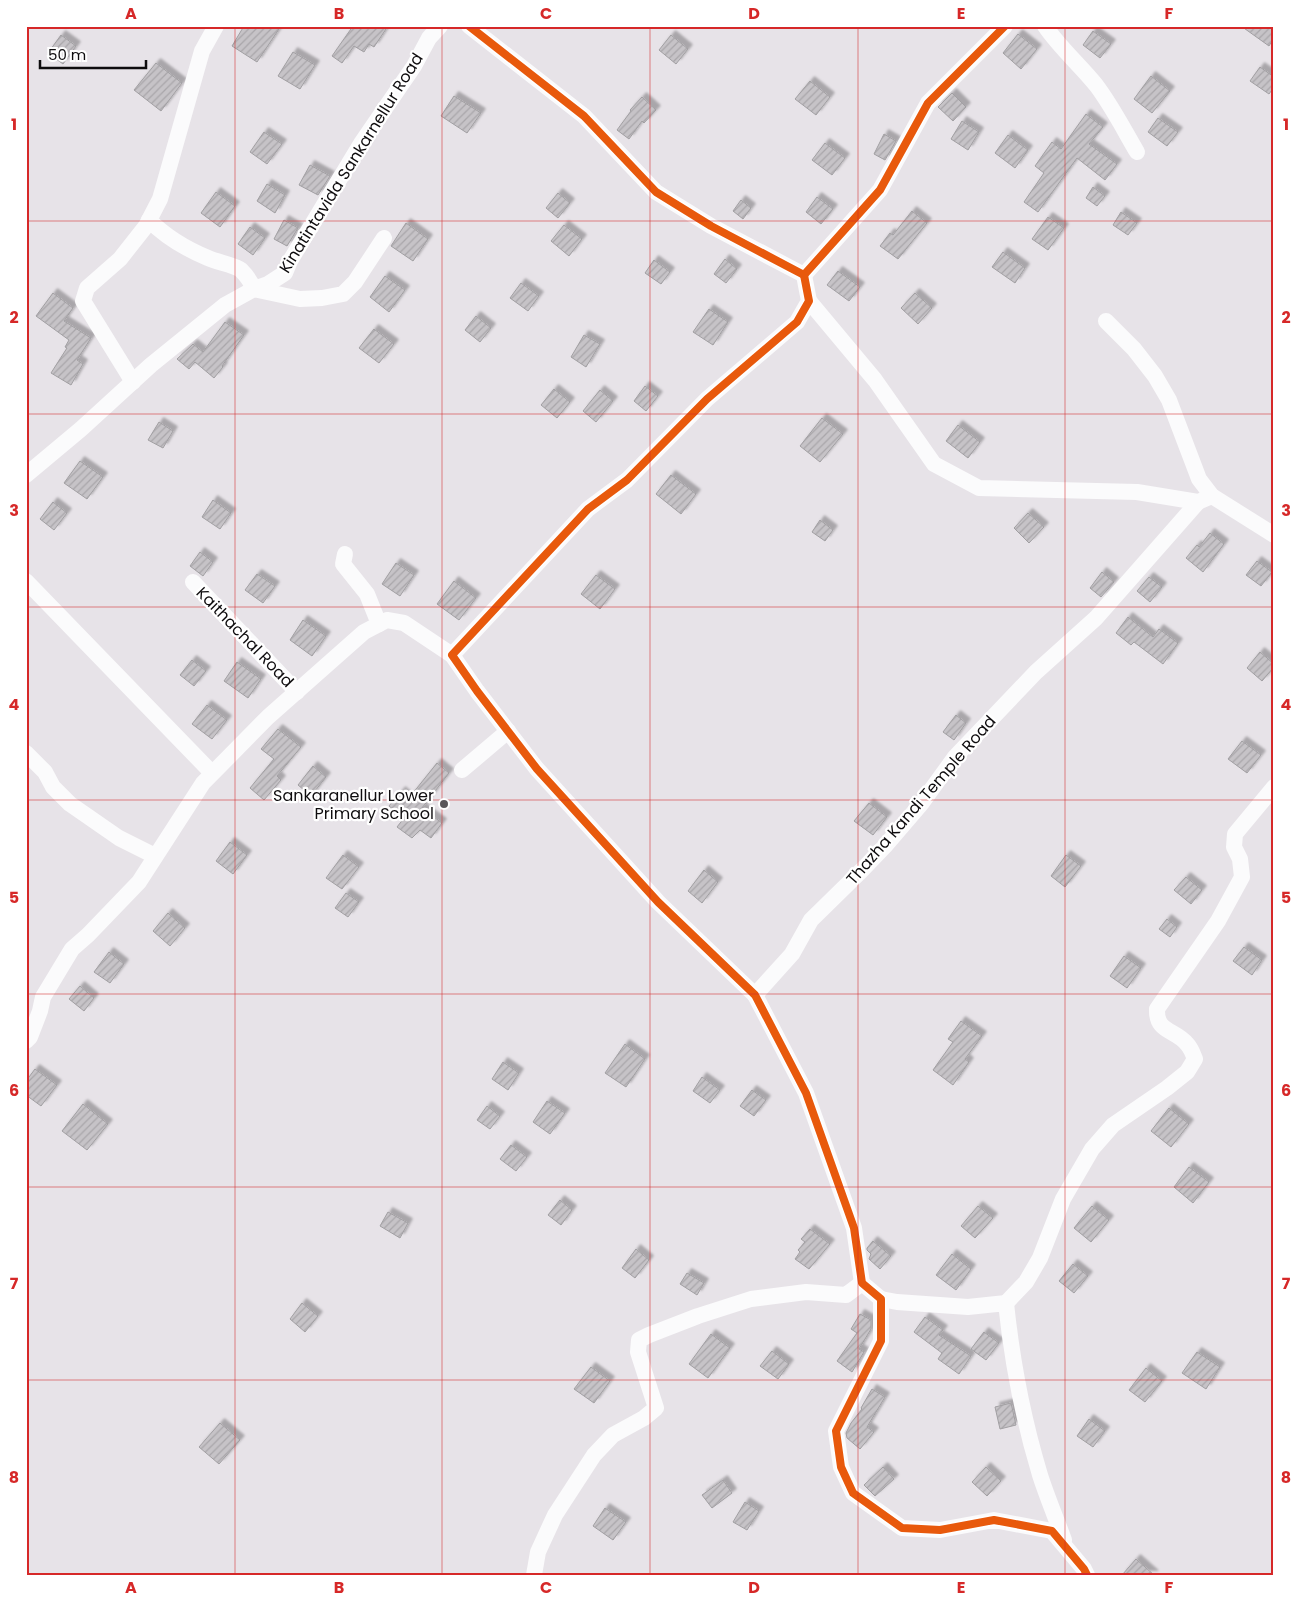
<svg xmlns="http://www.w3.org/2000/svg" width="1300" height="1601" font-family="Poppins,sans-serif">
<defs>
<pattern id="building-hatch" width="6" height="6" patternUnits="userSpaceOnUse" patternTransform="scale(1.25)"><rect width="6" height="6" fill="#c6c3c7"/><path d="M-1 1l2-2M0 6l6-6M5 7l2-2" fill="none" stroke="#a9a6aa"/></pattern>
<filter id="shadow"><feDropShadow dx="4.5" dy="-4.5" stdDeviation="1" flood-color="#0004"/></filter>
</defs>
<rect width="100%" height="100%" fill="#e7e3e8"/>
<!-- building -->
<g fill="url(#building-hatch)" stroke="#a19fa2" filter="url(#shadow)">
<path d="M244 26H281L257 62 232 46Z"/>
<path d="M353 26H388L374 47 369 44 364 52 354 46 342 63 332 56Z"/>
<path d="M1241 26H1274V38L1269 46Z"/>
<path d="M1093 31 1111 44 1100 58 1083 45Z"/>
<path d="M1018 34 1037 49 1021 69 1003 53Z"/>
<path d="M61 35 76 46 63 64 48 53Z"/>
<path d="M671 35 688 49 676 64 659 50Z"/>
<path d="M293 52 315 65 300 89 278 76Z"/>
<path d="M156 63 182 83 161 111 134 90Z"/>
<path d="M1260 67 1274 77V87L1269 94 1250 81Z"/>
<path d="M1151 76 1170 91 1152 113 1134 99Z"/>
<path d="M810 81 830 97 816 115 795 99Z"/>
<path d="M952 93 966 107 953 121 938 107Z"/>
<path d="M454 96 481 113 467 133 441 116Z"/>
<path d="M642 97 656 110 644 123 642 121 629 139 617 130 631 111 630 110Z"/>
<path d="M1086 114 1103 127 1089 144 1117 164 1105 180 1077 158 1038 212 1024 202 1044 173 1035 166 1052 142 1061 149Z"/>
<path d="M1158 118 1178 132 1167 146 1148 132Z"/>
<path d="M962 121 979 132 968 150 951 139Z"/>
<path d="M264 132 282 144 267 164 250 152Z"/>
<path d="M884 134 896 141 885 160 874 154Z"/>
<path d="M1008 135 1028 150 1015 168 995 153Z"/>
<path d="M825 143 845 158 832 175 812 160Z"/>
<path d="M310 165 330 176 318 195 299 185Z"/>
<path d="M267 184 285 195 275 213 257 201Z"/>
<path d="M1093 187 1105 196 1097 206 1086 198Z"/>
<path d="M216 192 235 206 220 227 201 213Z"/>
<path d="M558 193 570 203 558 218 546 208Z"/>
<path d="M817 197 833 209 821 224 806 212Z"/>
<path d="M741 200 751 208 743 219 733 211Z"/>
<path d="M912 211 927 223 898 259 880 246 890 233 893 235Z"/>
<path d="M1121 212 1137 223 1128 235 1113 225Z"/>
<path d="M1048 217 1064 228 1048 250 1032 239Z"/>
<path d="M284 220 298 228 287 246 274 239Z"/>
<path d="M406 223 428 239 413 261 391 246Z"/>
<path d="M564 225 582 239 569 256 551 241Z"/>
<path d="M250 227 265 238 253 255 238 244Z"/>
<path d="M1003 252 1025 268 1015 283 992 267Z"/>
<path d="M725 259 737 269 726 283 714 274Z"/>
<path d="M654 260 670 272 661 284 645 273Z"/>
<path d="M838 271 860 287 849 301 827 285Z"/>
<path d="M385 276 405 290 389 312 370 297Z"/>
<path d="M521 283 539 296 528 311 510 298Z"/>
<path d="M53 293 73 308 64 321 91 338 77 360 83 364 71 385 51 373 67 348 65 347 69 340 36 316Z"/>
<path d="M915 293 932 308 918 324 901 308Z"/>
<path d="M709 309 728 322 713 345 693 332Z"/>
<path d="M476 316 491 328 480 342 465 330Z"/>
<path d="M225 322 244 335 222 366 223 367 214 378 195 362 189 369 177 359 193 344 203 352Z"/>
<path d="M374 329 394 344 379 363 359 348Z"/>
<path d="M584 335 600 344 586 367 571 357Z"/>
<path d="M645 386 658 396 646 411 634 401Z"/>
<path d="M554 389 570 402 557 418 541 405Z"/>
<path d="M600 390 613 401 596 422 583 411Z"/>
<path d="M822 418 843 434 820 462 800 446Z"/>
<path d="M159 422 173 431 163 448 148 440Z"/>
<path d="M958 425 980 442 968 458 946 441Z"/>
<path d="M80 461 103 477 87 499 64 483Z"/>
<path d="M671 475 696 494 681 514 656 494Z"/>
<path d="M213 500 231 513 220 529 202 517Z"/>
<path d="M53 502 67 513 54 530 40 519Z"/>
<path d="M1028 513 1044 527 1029 543 1014 528Z"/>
<path d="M820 520 833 530 825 541 812 532Z"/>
<path d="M1210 533 1224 544 1203 572 1186 558 1197 545 1199 547Z"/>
<path d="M200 552 213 562 203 576 190 566Z"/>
<path d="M1257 561 1272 572 1261 586 1246 575Z"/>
<path d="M396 563 414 575 400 596 382 584Z"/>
<path d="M1102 572 1114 582 1101 597 1090 588Z"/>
<path d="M257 574 275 586 263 603 245 590Z"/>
<path d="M596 575 615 589 600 609 581 594Z"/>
<path d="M1149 577 1162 587 1150 602 1137 591Z"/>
<path d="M454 581 476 598 459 620 437 604Z"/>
<path d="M1128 617 1153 637 1159 629 1178 643 1163 664 1134 642 1131 645 1116 633Z"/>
<path d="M303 620 326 636 312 656 290 640Z"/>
<path d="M1260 652 1274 664V667L1262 681 1247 668Z"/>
<path d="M192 660 206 671 194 686 180 675Z"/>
<path d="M237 662 261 679 248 698 224 681Z"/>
<path d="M207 705 227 720 212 739 192 724Z"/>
<path d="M956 715 966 723 954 740 943 732Z"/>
<path d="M278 729 301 747 277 776 281 780 264 800 250 788 274 759 261 749Z"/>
<path d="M1242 741 1261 755 1247 773 1228 759Z"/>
<path d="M437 763 449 773 422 808 442 823 431 838 420 830 412 838 397 827 404 818 389 806 401 791 409 798Z"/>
<path d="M313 766 326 777 311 796 298 785Z"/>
<path d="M869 803 887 817 873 835 854 821Z"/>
<path d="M230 842 247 855 233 874 216 861Z"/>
<path d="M343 855 359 867 342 889 326 878Z"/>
<path d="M1066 855 1081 866 1065 887 1051 876Z"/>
<path d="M704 870 718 882 702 903 688 891Z"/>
<path d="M1186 877 1202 890 1191 904 1174 890Z"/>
<path d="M346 893 359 902 348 917 335 908Z"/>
<path d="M168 913 185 928 170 946 153 931Z"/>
<path d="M1167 919 1177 927 1170 937 1159 929Z"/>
<path d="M1244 947 1262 960 1252 975 1233 961Z"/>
<path d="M109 952 124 964 110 983 94 972Z"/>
<path d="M1124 956 1141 968 1127 988 1110 976Z"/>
<path d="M80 986 94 998 84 1011 69 999Z"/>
<path d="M961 1021 982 1036 965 1059 969 1062 953 1085 933 1070 953 1042 948 1039Z"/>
<path d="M625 1044 645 1059 626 1087 605 1073Z"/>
<path d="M503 1062 519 1073 508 1090 492 1079Z"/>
<path d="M35 1069 57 1085 41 1106 26 1095V1081Z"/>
<path d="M702 1077 720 1090 710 1103 693 1091Z"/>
<path d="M752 1090 766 1100 754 1116 740 1106Z"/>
<path d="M547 1101 565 1113 550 1134 533 1122Z"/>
<path d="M83 1104 108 1124 87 1150 62 1131Z"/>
<path d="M487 1106 500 1116 490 1129 477 1120Z"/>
<path d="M1169 1108 1189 1124 1171 1147 1151 1131Z"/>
<path d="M511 1145 527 1157 516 1171 500 1159Z"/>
<path d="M1189 1167 1209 1182 1193 1203 1174 1187Z"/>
<path d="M560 1200 572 1210 561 1225 548 1215Z"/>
<path d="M978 1206 993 1218 975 1238 961 1226Z"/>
<path d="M1092 1206 1109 1220 1091 1242 1074 1228Z"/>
<path d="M388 1212 408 1223 400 1238 380 1226Z"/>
<path d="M810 1229 830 1244 809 1269 795 1259 800 1252 798 1250 805 1242 801 1239Z"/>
<path d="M873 1241 891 1256 880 1269 869 1259 871 1254 867 1250V1248Z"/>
<path d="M636 1249 649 1260 635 1278 622 1268Z"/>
<path d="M952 1254 971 1269 956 1290 936 1275Z"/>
<path d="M1073 1264 1088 1276 1074 1293 1059 1281Z"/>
<path d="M687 1273 704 1283 697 1295 680 1284Z"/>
<path d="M302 1303 318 1316 305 1332 290 1319Z"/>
<path d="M860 1314 871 1320V1329L859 1349 864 1352 852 1372 837 1361 857 1333 851 1329Z"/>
<path d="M925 1317 943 1330 939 1335 971 1356 959 1374 938 1359 942 1353 914 1332Z"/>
<path d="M984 1332 999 1343 986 1360 971 1349Z"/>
<path d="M711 1334 730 1348 708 1378 689 1364Z"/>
<path d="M772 1351 789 1364 778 1379 760 1366Z"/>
<path d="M1197 1352 1220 1367 1206 1389 1182 1373Z"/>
<path d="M591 1367 610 1381 594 1403 574 1389Z"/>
<path d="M1146 1368 1162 1381 1145 1402 1129 1390Z"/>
<path d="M872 1389 885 1397 867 1427 874 1432 860 1449 847 1438 846 1433 851 1423 862 1409 861 1408Z"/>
<path d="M1011 1403 1016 1425 1000 1429 995 1407Z"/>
<path d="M1089 1419 1105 1431 1093 1447 1077 1436Z"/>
<path d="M220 1423 240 1440 219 1464 199 1447Z"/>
<path d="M883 1467 894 1479 875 1496 864 1485Z"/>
<path d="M986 1467 1001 1481 987 1496 972 1482Z"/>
<path d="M723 1480 732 1493 712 1508 702 1495Z"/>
<path d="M745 1502 759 1511 747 1530 733 1522Z"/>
<path d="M605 1508 626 1522 613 1540 593 1526Z"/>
<path d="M1136 1559 1154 1575H1122Z"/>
</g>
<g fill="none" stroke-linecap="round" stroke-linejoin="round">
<!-- minor -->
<g stroke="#fbfbfc" stroke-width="16">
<path d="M469 26 584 116 656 192 711 226 804 275 880 190 928 103 1005 26"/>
<path d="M1045 26C1060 48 1080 65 1096 85 1112 106 1124 130 1137 152"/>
<path d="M149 220C165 236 186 249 208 258 216 262 235 265 241 270 246 275 251 282 254 289L300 299 322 298 343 294 355 282 384 238"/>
<path d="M804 275 809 301 797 322 707 399 627 480 588 509 452 655 477 691 537 769 658 902 755 995 806 1093 854 1228 862 1283 881 1299V1341L836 1431 841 1467 853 1493 902 1528 940 1530 994 1520 1052 1531 1084 1569 1087 1575"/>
<path d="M809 301 875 380 934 464 979 488 1137 492 1198 502 1212 496"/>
<path d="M1106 321 1134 349 1155 376 1169 400 1199 479 1212 496 1274 535"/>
<path d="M133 382 83 301 87 288 120 259 146 226 160 199 202 51 216 26"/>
<path d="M26 475 81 429 151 365 225 305 254 289 268 284 285 273 290 261 362 142 414 66 429 38 440 26"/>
<path d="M345 554 343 564 367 594 379 624"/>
<path d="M26 581 212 773"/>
<path d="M193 582 297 692"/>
<path d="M26 753 45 772 53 787 70 804 119 838 155 856"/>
<path d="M462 770 508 731"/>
<path d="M755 995 792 954 811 920 862 870 885 846 921 804 955 757 1036 672 1096 618 1198 502"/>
<path d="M26 1041 30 1037 40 1011 43 997 72 949 88 935 139 882 203 783 268 717 364 632 387 620 404 623 452 655"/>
<path d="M881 1299 897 1302 968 1307 1006 1303C1012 1361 1023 1419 1040 1475 1047 1497 1056 1518 1064 1540"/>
<path d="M1006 1303 1026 1282 1040 1258 1063 1199 1092 1149 1113 1125 1167 1088 1187 1072 1195 1059C1193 1054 1191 1048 1187 1044 1175 1029 1156 1033 1157 1009L1218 921 1242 877 1240 859 1234 847 1235 834 1274 787"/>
<path d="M534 1575 538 1552 555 1515 594 1455 613 1435 644 1418 656 1408 638 1352 639 1340 649 1335 698 1316 751 1299 806 1292 846 1295 862 1283"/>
</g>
<defs>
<g id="cycleway">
<path d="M469 26 584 116 656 192 711 226 804 275 880 190 928 103 1005 26"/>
<path d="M804 275 809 301 797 322 707 399 627 480 588 509 452 655 477 691 537 769 658 902 755 995 806 1093 854 1228 862 1283 881 1299V1341L836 1431 841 1467 853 1493 902 1528 940 1530 994 1520 1052 1531 1084 1569 1087 1575"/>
</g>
</defs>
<!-- cycleway casing -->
<use href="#cycleway" stroke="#fff" stroke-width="11"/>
<!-- cycleway -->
<use href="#cycleway" stroke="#e8590c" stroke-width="8"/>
</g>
<!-- grid -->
<path fill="none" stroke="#d62828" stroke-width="1" stroke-opacity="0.55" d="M235 26V1575M442 26V1575M650 26V1575M858 26V1575M1065 26V1575M26 221H1274M26 414H1274M26 607H1274M26 800H1274M26 994H1274M26 1187H1274M26 1380H1274"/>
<!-- markers -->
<circle fill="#5a575a" stroke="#fff" stroke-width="2" cx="444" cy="804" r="5"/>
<g text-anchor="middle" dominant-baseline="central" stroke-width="4.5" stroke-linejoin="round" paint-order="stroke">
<!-- street labels -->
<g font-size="16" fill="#0e0c0e" stroke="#fff">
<text transform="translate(351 163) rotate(-58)">Kinatintavida Sankarnellur Road</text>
<text transform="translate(245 637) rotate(46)">Kaithachal Road</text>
<text transform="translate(921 800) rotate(-49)">Thazha Kandi Temple Road</text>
</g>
<!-- poi labels -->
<g font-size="16" fill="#0e0c0e" stroke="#fff" text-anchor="end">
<text x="434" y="795">Sankaranellur Lower<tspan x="434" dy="18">Primary School</tspan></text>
</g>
</g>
<!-- border -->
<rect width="1300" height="1601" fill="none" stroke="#ffffff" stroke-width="55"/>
<!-- scale -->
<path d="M40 60v8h106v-8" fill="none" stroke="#0e0c0e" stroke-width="2.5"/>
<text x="48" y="60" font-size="15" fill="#0e0c0e" stroke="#ffffff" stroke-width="4" paint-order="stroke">50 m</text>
<rect x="28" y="28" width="1244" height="1546" fill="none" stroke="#d62828" stroke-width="2"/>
<g font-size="16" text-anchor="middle" font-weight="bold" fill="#d62828">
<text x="131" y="19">A</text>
<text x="339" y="19">B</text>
<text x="546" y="19">C</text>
<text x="754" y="19">D</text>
<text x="961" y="19">E</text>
<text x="1169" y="19">F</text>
<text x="14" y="130">1</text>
<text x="1286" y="130">1</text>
<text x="14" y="323">2</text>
<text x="1286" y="323">2</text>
<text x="14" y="516">3</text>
<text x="1286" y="516">3</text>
<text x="14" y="710">4</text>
<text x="1286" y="710">4</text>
<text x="14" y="903">5</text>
<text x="1286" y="903">5</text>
<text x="14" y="1096">6</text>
<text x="1286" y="1096">6</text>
<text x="14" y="1289">7</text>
<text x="1286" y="1289">7</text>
<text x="14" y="1483">8</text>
<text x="1286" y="1483">8</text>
<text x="131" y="1593">A</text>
<text x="339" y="1593">B</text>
<text x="546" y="1593">C</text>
<text x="754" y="1593">D</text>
<text x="961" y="1593">E</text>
<text x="1169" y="1593">F</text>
</g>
</svg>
